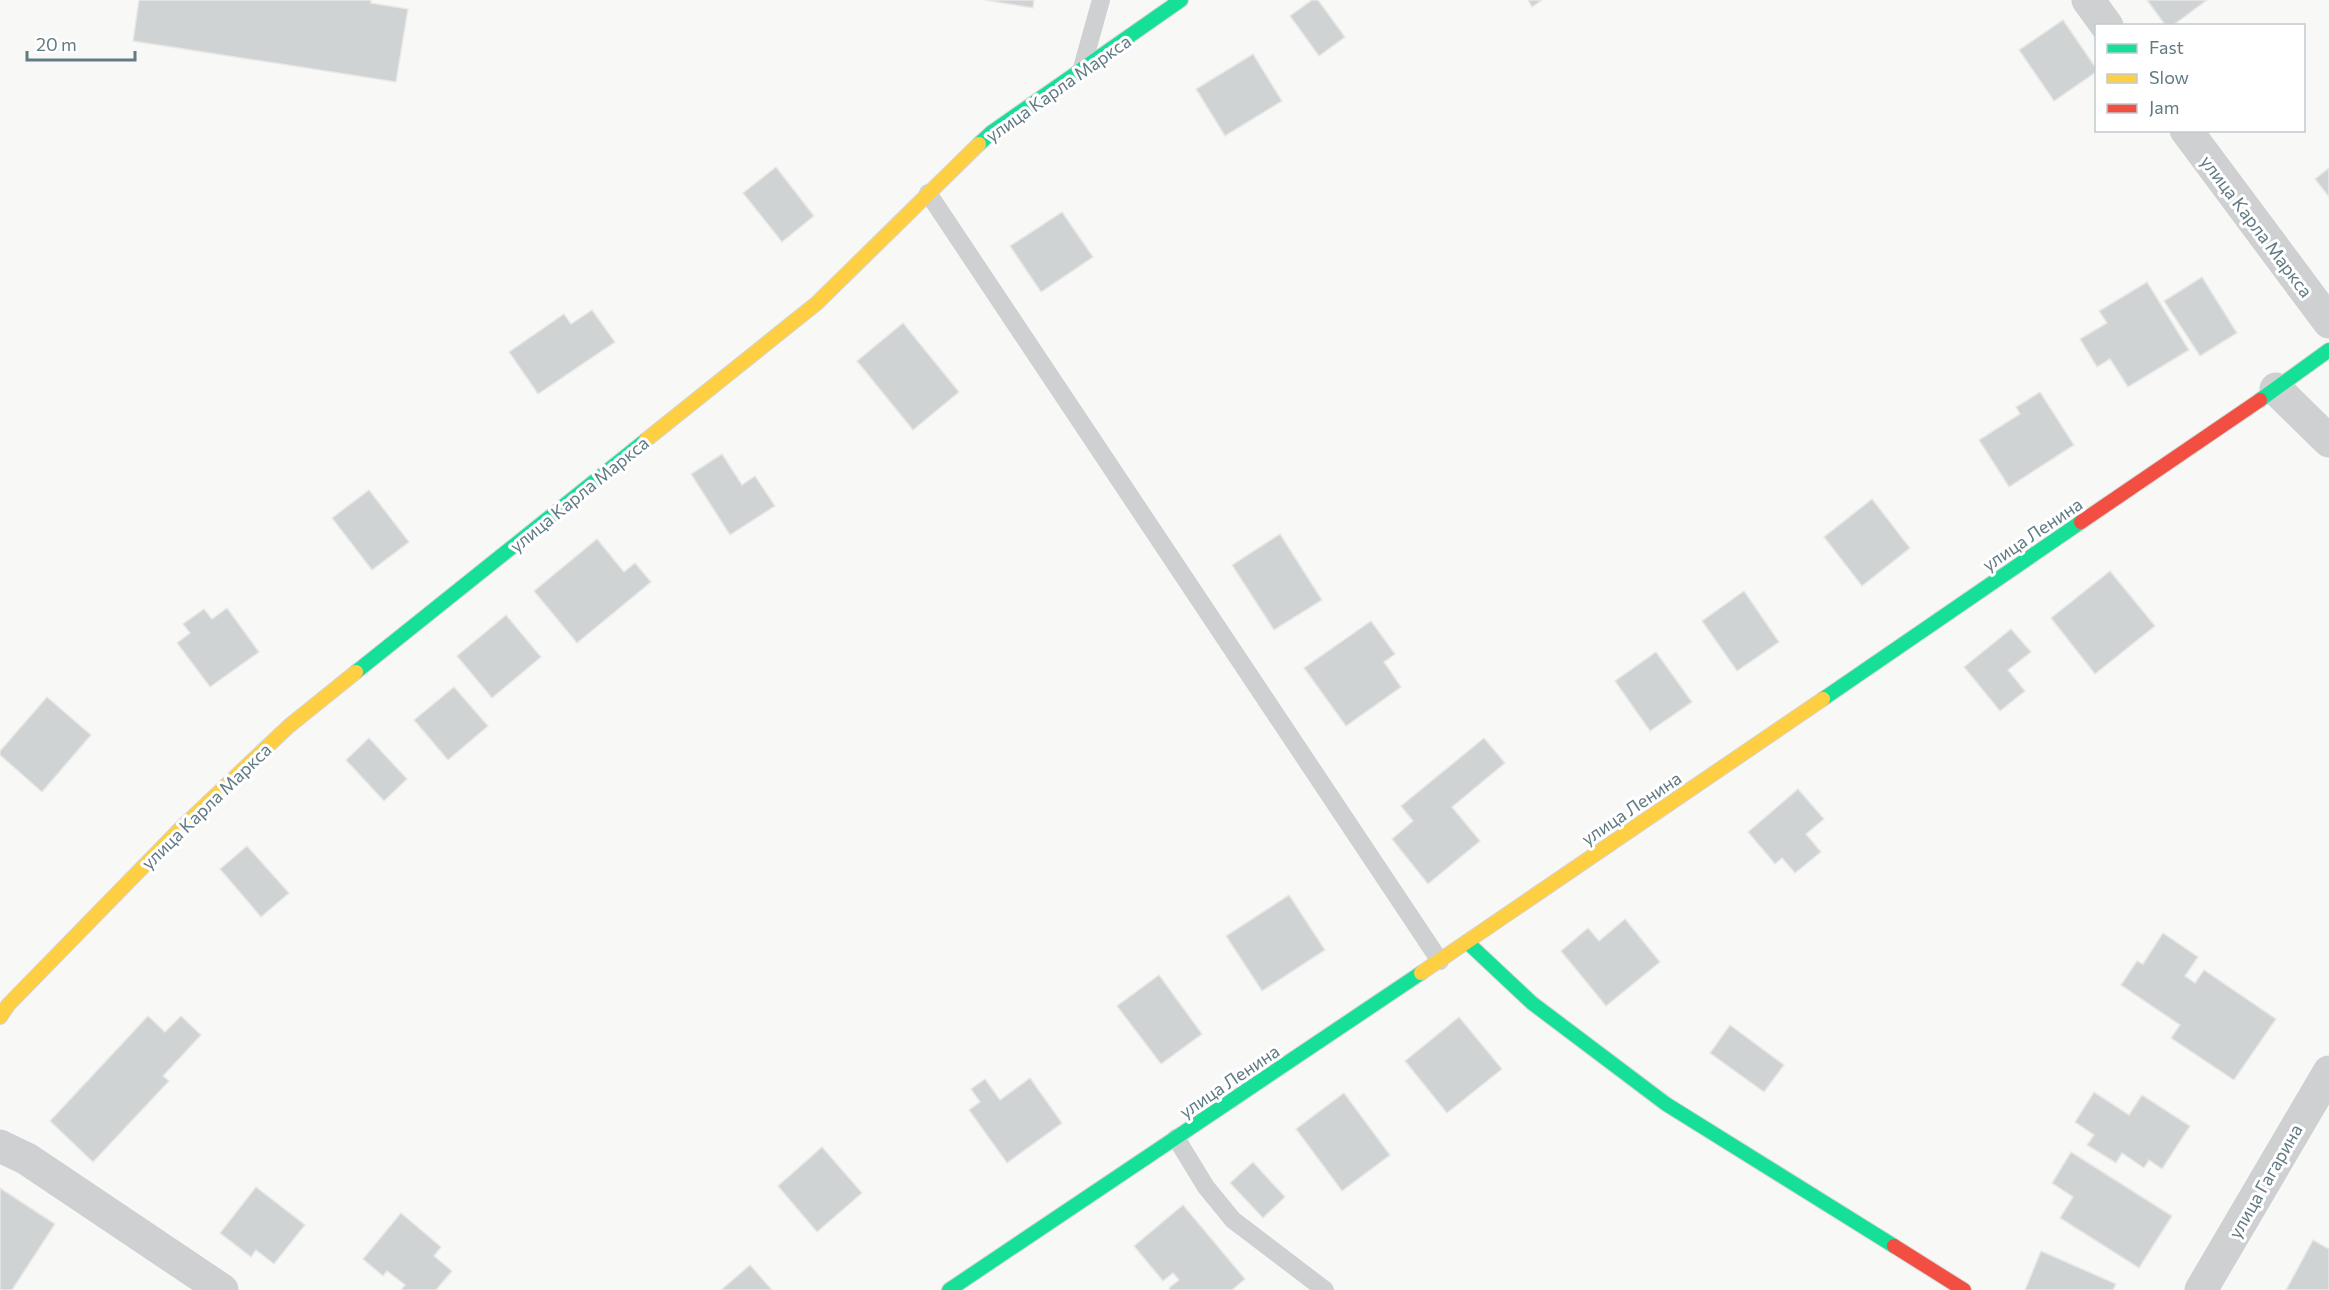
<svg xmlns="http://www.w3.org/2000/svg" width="2329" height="1290" font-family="Commissioner,sans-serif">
<rect width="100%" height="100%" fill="#f8f8f7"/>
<!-- building -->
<g fill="#d0d3d3" stroke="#e8e8e7" stroke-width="1.5">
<path d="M139 0H371V3L408 9 396 82 133 41Z"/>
<path d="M985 0H1034L1033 8Z"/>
<path d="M1312 0H1318L1345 37 1319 56 1290 16Z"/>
<path d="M1528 0H1542L1532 7Z"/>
<path d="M2147 0H2207L2172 26H2166Z"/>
<path d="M2063 20 2096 68V72L2054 101 2019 50Z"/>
<path d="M1253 54 1282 101 1225 136 1196 89Z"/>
<path d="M776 167 814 216 782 242 743 193Z"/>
<path d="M2329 168V197L2315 179Z"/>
<path d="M1062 212 1093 257 1041 292 1010 246Z"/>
<path d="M2202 277 2237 333 2200 356 2164 301Z"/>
<path d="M2147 282 2189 350 2128 387 2110 359 2097 367 2080 339 2107 323 2099 311Z"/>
<path d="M592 310 615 342 538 394 509 352 564 314 571 324Z"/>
<path d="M903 323 959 392 913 430 857 361Z"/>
<path d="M2040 392 2074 445 2009 487 1979 440 2020 414 2016 407Z"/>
<path d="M722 454 742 485 755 476 775 506 730 535 691 474Z"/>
<path d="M369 490 409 542 372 570 332 518Z"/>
<path d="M1872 499 1910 548 1862 586 1824 537Z"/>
<path d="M1280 534 1322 600 1274 630 1232 565Z"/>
<path d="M597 539 624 572 635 563 651 582 577 643 534 591Z"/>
<path d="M2110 571 2155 626 2095 674 2051 618Z"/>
<path d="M1744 591 1779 642 1737 671 1702 621Z"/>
<path d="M227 608 259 652 210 687 177 643 190 633 183 624 204 609 212 619Z"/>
<path d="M506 615 541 657 492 698 457 656Z"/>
<path d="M1371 621 1395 654 1384 662 1401 687 1346 726 1304 668Z"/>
<path d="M2011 629 2031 652 2008 670 2025 691 2000 711 1964 667Z"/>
<path d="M1656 652 1692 702 1650 731 1615 681Z"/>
<path d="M454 687 488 726 448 760 414 720Z"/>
<path d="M47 697 91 735 42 792 0 755V751Z"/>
<path d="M369 738 407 779 384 801 346 760Z"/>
<path d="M1484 738 1505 763 1452 807 1480 841 1428 884 1392 839 1413 821 1401 806Z"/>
<path d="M1798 789 1824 819 1806 834 1821 852 1795 873 1782 858 1775 864 1748 832Z"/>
<path d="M247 846 289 893 261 917 220 869Z"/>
<path d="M1289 895 1325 950 1262 991 1226 936Z"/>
<path d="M1625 919 1660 962 1606 1006 1561 951 1588 928 1599 941Z"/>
<path d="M2163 933 2198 957 2185 976 2195 983 2204 970 2276 1019 2234 1080 2171 1038 2180 1025 2121 985 2137 961 2143 964Z"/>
<path d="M1159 975 1202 1034 1161 1064 1117 1006Z"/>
<path d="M148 1016 165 1032 181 1016 201 1035 163 1076 169 1081 93 1162 50 1121Z"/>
<path d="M1459 1017 1502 1069 1447 1113 1405 1061Z"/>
<path d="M1730 1025 1784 1065 1764 1092 1710 1053Z"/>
<path d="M1030 1078 1062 1123 1007 1163 969 1110 980 1102 971 1089 985 1079 1000 1100Z"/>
<path d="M2094 1092 2129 1115 2142 1095 2190 1126 2162 1169 2149 1160 2144 1168 2122 1153 2116 1163 2087 1145 2094 1135 2075 1122Z"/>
<path d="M1344 1093 1390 1155 1342 1191 1296 1129Z"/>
<path d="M822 1147 862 1193 817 1232 778 1186Z"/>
<path d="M2071 1152 2172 1216 2139 1268 2060 1218 2073 1197 2052 1183Z"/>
<path d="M1253 1162 1285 1197 1263 1218 1230 1183Z"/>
<path d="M256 1187 305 1225 274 1264 256 1250 251 1257 220 1233Z"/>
<path d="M0 1188 55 1224 12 1290H0Z"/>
<path d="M1183 1205 1245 1279 1232 1290H1170L1169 1288 1179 1280 1173 1273 1163 1281 1134 1246Z"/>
<path d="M401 1213 441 1247 434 1256 452 1271 436 1290H401L405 1285 387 1271 383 1276 363 1259Z"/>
<path d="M2313 1240 2329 1249V1290H2286Z"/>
<path d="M2041 1251 2116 1284 2113 1290H2025Z"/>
<path d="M750 1265 772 1290H721Z"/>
</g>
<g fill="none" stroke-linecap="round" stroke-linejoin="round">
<defs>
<g id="fast">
<path d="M979 144 992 132 1181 0"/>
<path d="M2260 400 2329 350"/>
<path d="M356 672 646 440"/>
<path d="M1823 699 2081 522"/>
<path d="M1467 942 1532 1003 1666 1104 1894 1246"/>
<path d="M949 1290 1421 973"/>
</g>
<g id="slow">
<path d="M646 440 817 303 979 144"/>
<path d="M1421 973 1823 699"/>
<path d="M0 1017 8 1005 179 830 289 726 356 672"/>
</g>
<g id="jam">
<path d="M2081 522 2260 400"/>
<path d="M1894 1246 1964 1290"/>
</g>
</defs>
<!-- fast casing -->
<use href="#fast" stroke="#d4d6d6" stroke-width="16"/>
<!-- slow casing -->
<use href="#slow" stroke="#d4d6d6" stroke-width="16"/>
<!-- jam casing -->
<use href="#jam" stroke="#d4d6d6" stroke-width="16"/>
<!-- lane -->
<g stroke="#ced0d1" stroke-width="18">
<path d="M1082 68 1101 0"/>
<path d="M928 193 1440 961"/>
<path d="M1176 1138 1206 1187 1233 1220 1325 1290"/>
</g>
<!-- street -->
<g stroke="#ced0d1" stroke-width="33">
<path d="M2088 0 2107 26"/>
<path d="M2186 130 2329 322"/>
<path d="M2276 389 2329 441"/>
<path d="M0 1146 27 1159 222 1290"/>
<path d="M2201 1290 2329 1072"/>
</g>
<!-- fast -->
<use href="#fast" stroke="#16e098" stroke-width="14"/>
<!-- slow -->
<use href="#slow" stroke="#ffcf43" stroke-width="14"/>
<!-- jam -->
<use href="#jam" stroke="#f24e42" stroke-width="14"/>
</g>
<g text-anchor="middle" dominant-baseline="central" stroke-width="6" stroke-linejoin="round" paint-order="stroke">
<!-- street labels -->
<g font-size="18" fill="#617a84" stroke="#fff">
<text transform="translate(1058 88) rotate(-35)">улица Карла Маркса</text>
<text transform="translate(2257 226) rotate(53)">улица Карла Маркса</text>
<text transform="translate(579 494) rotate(-39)">улица Карла Маркса</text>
<text transform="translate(2032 534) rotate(-34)">улица Ленина</text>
<text transform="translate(206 806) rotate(-44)">улица Карла Маркса</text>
<text transform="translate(1631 808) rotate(-34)">улица Ленина</text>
<text transform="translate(1229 1081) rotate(-34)">улица Ленина</text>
<text transform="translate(2265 1181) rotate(-60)">улица Гагарина</text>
</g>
</g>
<!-- legend -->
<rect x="2095" y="24" width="210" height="108" fill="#ffffff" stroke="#c0cace" stroke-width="1.5"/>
<rect x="2107" y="44" width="30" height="9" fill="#16e098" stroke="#c0cace" stroke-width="1.5"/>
<text x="2149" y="54" font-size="18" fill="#617a84">Fast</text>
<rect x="2107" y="74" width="30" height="9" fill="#ffcf43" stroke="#c0cace" stroke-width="1.5"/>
<text x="2149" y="84" font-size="18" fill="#617a84">Slow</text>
<rect x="2107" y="104" width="30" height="9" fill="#f24e42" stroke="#c0cace" stroke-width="1.5"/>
<text x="2149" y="114" font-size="18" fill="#617a84">Jam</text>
<!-- scale -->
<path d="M27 51v9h108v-9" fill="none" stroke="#617a84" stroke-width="3"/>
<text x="36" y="51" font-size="18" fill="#617a84" stroke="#ffffff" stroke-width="4.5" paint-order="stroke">20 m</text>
</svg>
